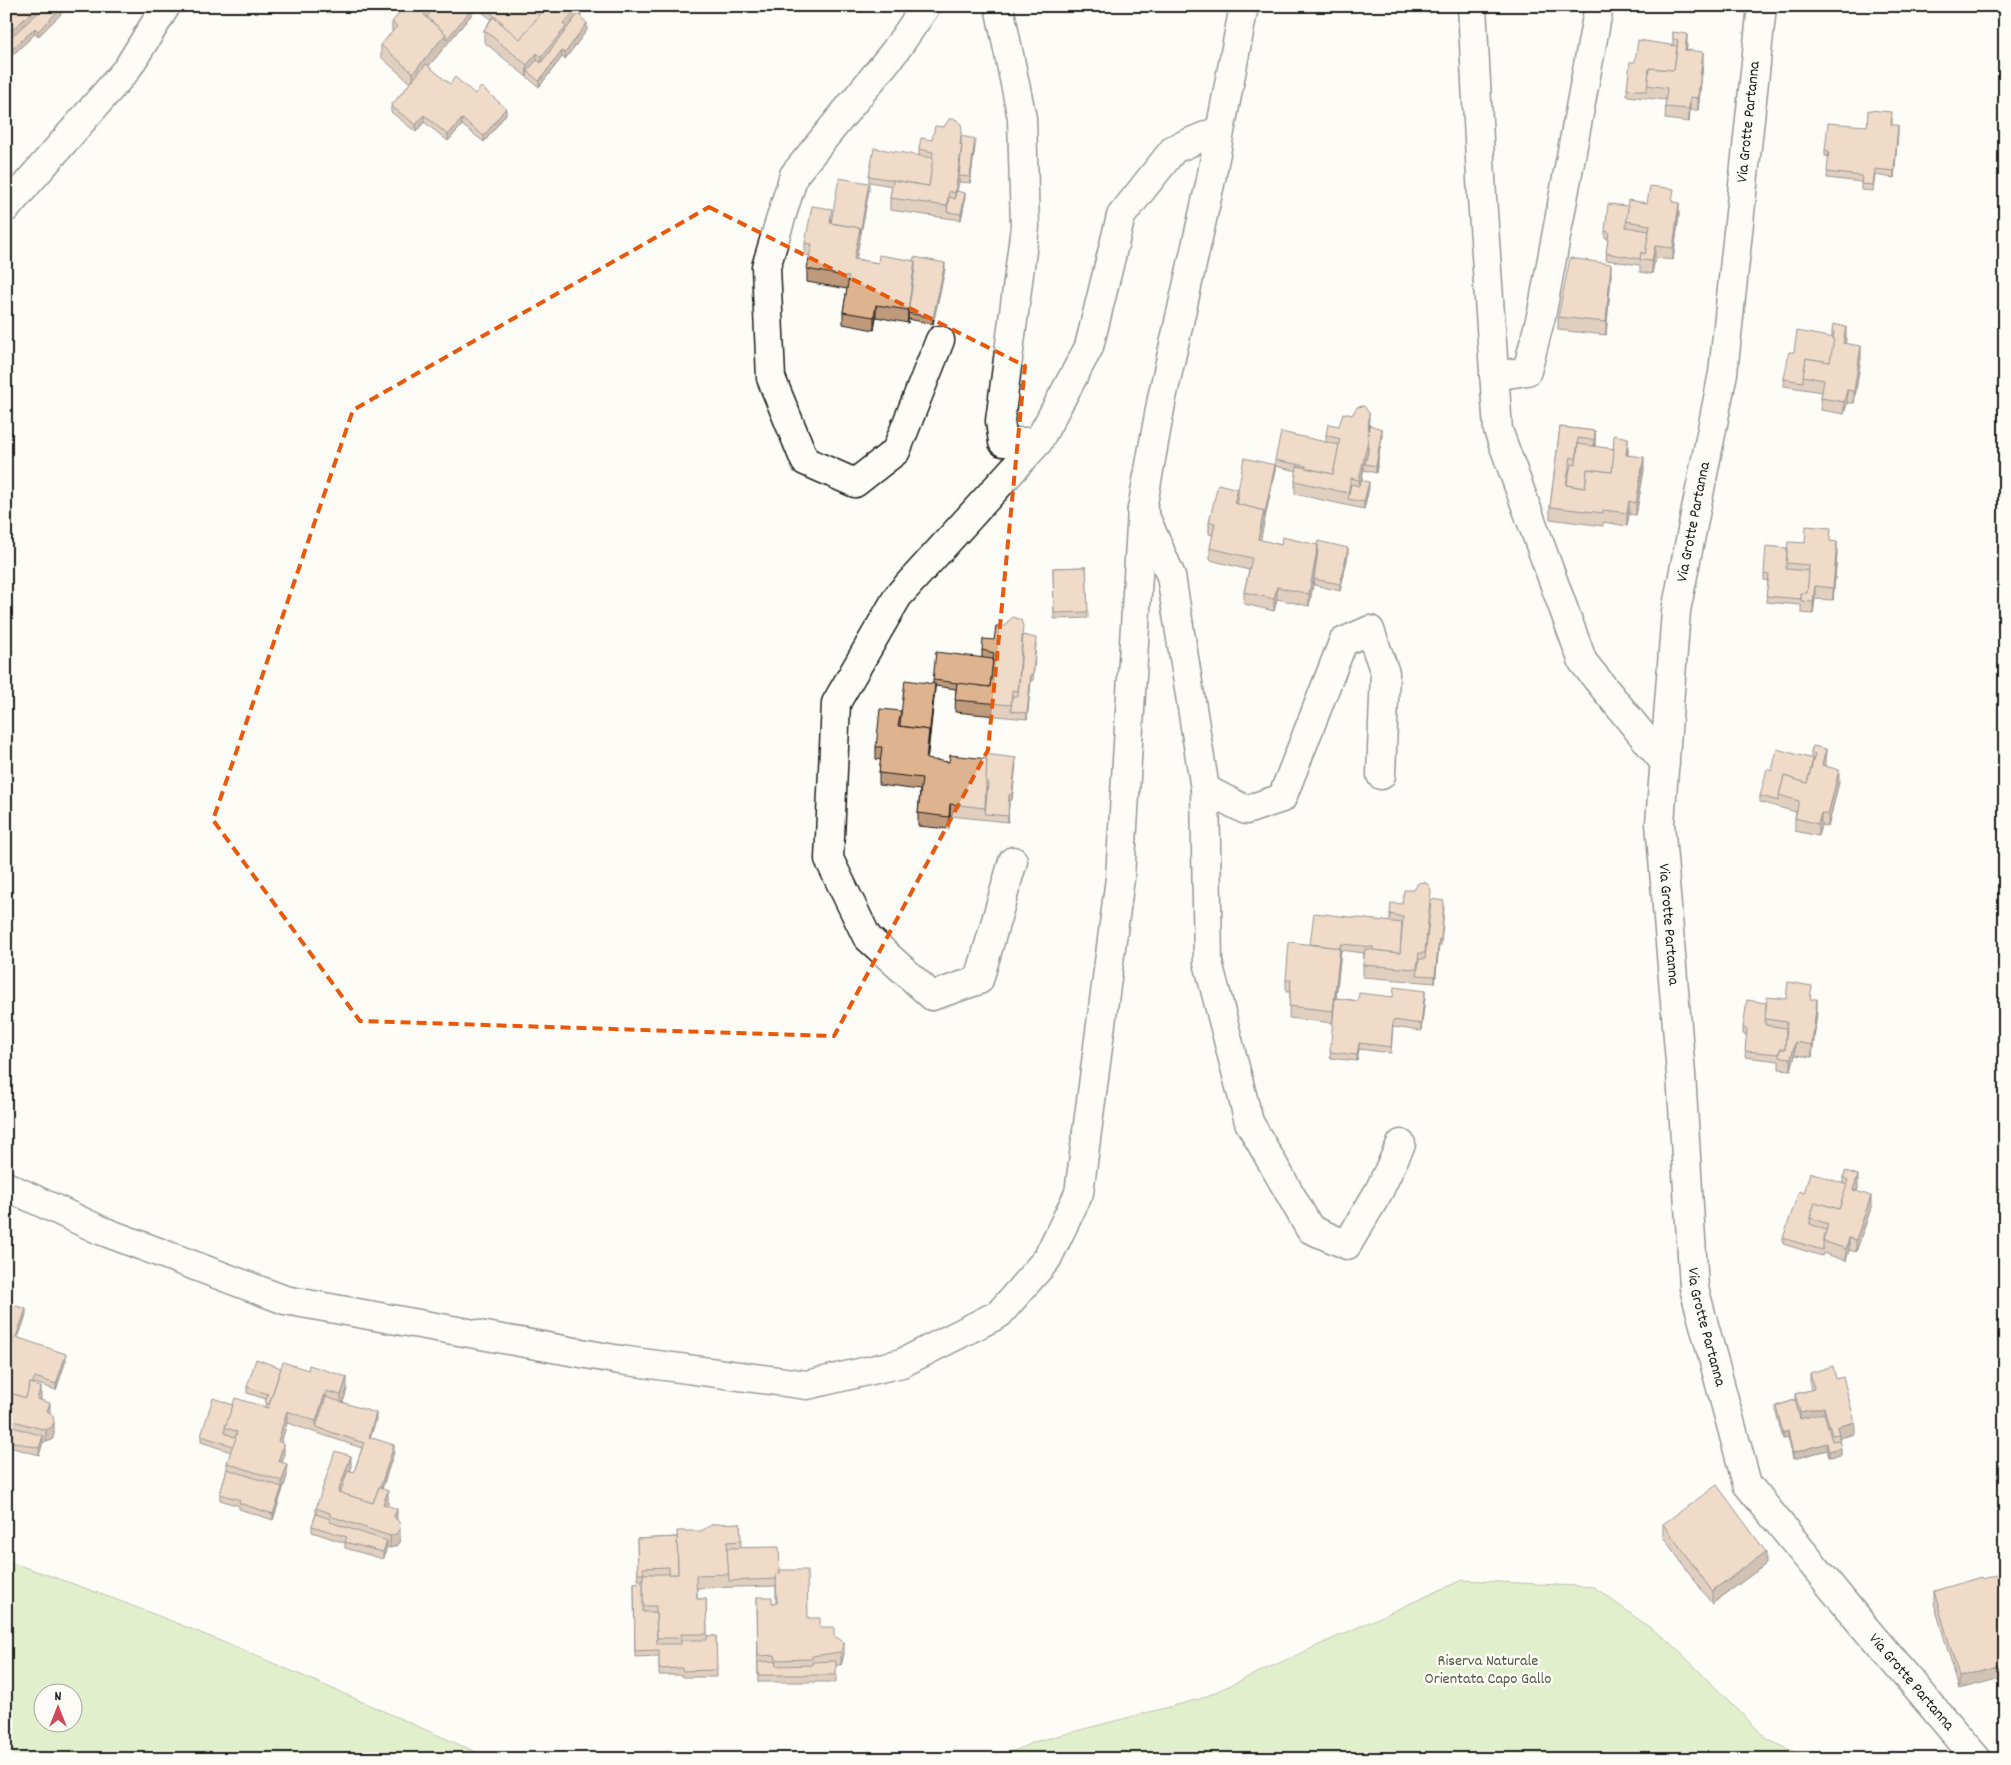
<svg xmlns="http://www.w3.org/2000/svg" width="2011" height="1765" font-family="Dekko,sans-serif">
<rect width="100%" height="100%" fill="#fdfcf7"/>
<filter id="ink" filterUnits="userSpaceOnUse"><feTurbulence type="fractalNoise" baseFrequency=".02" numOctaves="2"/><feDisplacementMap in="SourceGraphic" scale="10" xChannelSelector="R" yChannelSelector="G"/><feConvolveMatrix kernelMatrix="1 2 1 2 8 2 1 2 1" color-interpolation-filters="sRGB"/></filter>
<g filter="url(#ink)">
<!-- green -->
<g fill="#c2e097" stroke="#6f7e5a" fill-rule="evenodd">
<path d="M6 1561C173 1615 332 1689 492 1759H6ZM42 1692H72V1722H42Z"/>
<path d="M1462 1580 1594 1587 1671 1643 1768 1740 1812 1759H996L1034 1742 1200 1699Z"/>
</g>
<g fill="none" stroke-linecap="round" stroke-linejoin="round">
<defs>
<g id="minor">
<path d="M926 6 895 51 794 175 766 267 771 378 805 461 855 483 896 451 940 340"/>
<path d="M999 6 1022 118 1025 227 1000 421 1003 442H1038"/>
<path d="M1244 6 1210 184 1162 398 1142 509 1171 576 1205 789 1246 810 1282 798 1343 642 1370 630 1385 673 1381 775"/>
<path d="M1472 6 1482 197 1498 430 1583 662 1665 763"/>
<path id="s1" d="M1762 6 1723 373 1676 611 1660 823 1681 1074 1694 1288 1747 1484 1860 1622 1977 1759"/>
<path d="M7 207 127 69 166 6"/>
<path d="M1494 376 1527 371 1542 312 1599 6"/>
<path d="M1205 789 1208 962 1249 1122 1310 1229 1347 1245 1379 1191 1401 1144"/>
<path d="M1013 861 979 980 932 996 867 937 829 859 836 703 898 596 1038 442 1089 347 1121 216 1174 149 1220 130"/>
<path d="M6 1186 100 1230 285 1300 620 1360 807 1385 902 1363 999 1314 1047 1259 1079 1193 1120 878 1142 509"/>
</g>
</defs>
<!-- minor casing -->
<use href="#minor" stroke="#1c1c1c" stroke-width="31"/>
<!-- minor -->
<use href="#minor" stroke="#fdfcf7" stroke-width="28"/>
</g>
<!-- wall -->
<g fill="#bf9a7b" stroke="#1c1c1c" fill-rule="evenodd">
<path d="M6 6H66V9L38 37 35 34 7 60 6 59Z"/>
<path d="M432 6V11L435 6H529L532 9V6H581V15L580 16 587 30 565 59 562 57 539 87 484 42V30L491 19 477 8 428 67 450 84 475 94 506 114 484 142 462 125 448 141 424 122 416 132 391 112V106L410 83 381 57V45L392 32V22Z"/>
<path d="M1673 32 1687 46 1686 50 1703 64 1698 110H1690L1689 122 1665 119 1666 100 1627 96V89L1635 62 1673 45Z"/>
<path d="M1892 118V125L1898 132 1894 178 1875 175 1873 191 1861 190V182L1827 178 1829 157 1825 156V150L1867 126Z"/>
<path d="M962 136 975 146 970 183 959 182V181L957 191 965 200 961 220 890 210V198L892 186 869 182V176L919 155V149L932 140Z"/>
<path d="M869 190 856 259 878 263 945 269 933 324 908 319V323L876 317 874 330 843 324V312L847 289 807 282V269L810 256 805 255V243L832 219Z"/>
<path d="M1674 202 1679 215 1673 260 1655 258 1652 274 1640 272V265L1606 260 1608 238H1605V231L1628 206 1647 203Z"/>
<path d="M1611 276 1606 335 1558 330V317Z"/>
<path d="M1832 331 1846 339 1845 343 1861 358 1854 403H1847L1844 414 1821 410V398L1822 392 1784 386V379L1794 352 1832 338Z"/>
<path d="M1369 425 1382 435 1376 473 1364 470V467L1362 480 1369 488 1364 509 1295 494V481L1297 471 1275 466V471L1260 540 1281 545 1348 555 1340 591 1314 585V580L1309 606 1277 599 1274 611 1244 604V592L1249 570 1210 560V548L1213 535 1209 534V522L1238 489 1275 465V460L1326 442V435Z"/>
<path d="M1560 427 1595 431V447L1628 450V455L1644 470 1636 515 1629 514 1627 526 1603 522V526L1550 519V507Z"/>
<path d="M1831 541 1837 554 1833 600 1815 599 1813 614 1801 613V605L1766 602 1768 581 1764 580V574L1787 548 1805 543Z"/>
<path d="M1086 567 1088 618 1054 619 1053 568Z"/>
<path d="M1023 635 1036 644 1033 681H1031L1027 719 955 712 956 689 935 686 927 760 949 762 1016 764 1012 800 1009 801 1008 822 950 816 949 829 918 826V813L920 790 879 785V773L881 760 876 759V747L901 711 933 683V680L982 657V650L994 640ZM986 788H987L985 810 986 798Z"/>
<path d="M1813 746 1826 761 1825 766 1839 782 1828 827 1821 825 1818 836 1795 831V818L1796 812 1760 802V796L1772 771 1811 759V752Z"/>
<path d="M1431 899 1444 908 1441 946 1439 945 1435 983 1363 977V965L1364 953 1341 950 1336 998 1358 1001 1393 997H1425L1421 1031 1393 1027 1391 1053 1359 1049 1357 1061 1330 1058 1333 1023 1289 1018 1290 992H1286V980L1310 944 1390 921V914L1402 904Z"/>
<path d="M1786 999H1811L1817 1012 1812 1057 1795 1055 1791 1070 1779 1069V1061L1745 1057 1747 1035 1743 1034V1028L1766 1003Z"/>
<path d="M1846 1171 1858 1187 1857 1192 1871 1208 1856 1252 1849 1250 1846 1261 1823 1253 1822 1256 1783 1244V1238L1804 1193 1843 1184V1177Z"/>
<path d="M6 1303 26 1315 18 1338 66 1360 56 1390 35 1383 34 1385 41 1400 50 1413 54 1434 52 1440 46 1442H43L39 1455 6 1446V1361L12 1344 6 1342Z"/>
<path d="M1810 1373 1836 1379 1855 1434 1839 1438 1841 1455 1829 1457 1827 1450 1793 1459 1788 1438 1783 1439 1776 1412V1406L1795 1400V1394L1811 1390 1810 1385Z"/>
<path d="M247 1387 347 1389 343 1402 376 1419 370 1438 394 1452 382 1489 388 1503 387 1506 397 1520 400 1541 396 1546 390 1548 387 1547 383 1559 345 1548V1543L312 1532V1526L316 1514V1508L351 1469 350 1471 354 1472 362 1448 287 1423 281 1442 284 1456 282 1462 287 1476 273 1520 239 1509V1506L220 1500V1494L227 1469V1463L231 1452 201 1442V1436L233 1405 265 1407 266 1399 247 1393Z"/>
<path d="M740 1523 741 1548 780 1573 808 1618 834 1636 844 1654 841 1665H836V1682H758L757 1597 772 1603H776V1586L697 1588V1599H706L707 1636H716L717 1677H682V1675H659V1656L635 1657 634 1583 643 1582V1580H638L637 1539 677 1537Z"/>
<path d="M1663 1524 1766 1564 1712 1604 1663 1537Z"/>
<path d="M1982 1579 2001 1591 1959 1689 1934 1603V1591Z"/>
</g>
<!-- shaded-wall -->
<g fill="#9b7d64" stroke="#1c1c1c">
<path d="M39 6H49L11 43V31Z"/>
<path d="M63 6H66V9L38 37V31Z"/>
<path d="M430 6H432V17L424 21V15Z"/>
<path d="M474 6H477V8L413 85V73L446 34Z"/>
<path d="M578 6H581V15L566 34 541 69V57L563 24Z"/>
<path d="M587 23V30L565 59V53Z"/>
<path d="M9 27V40L6 42V29Z"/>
<path d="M35 28V34L7 60V54Z"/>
<path d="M1687 34V46L1685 62V50Z"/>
<path d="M562 51V57L539 87V81Z"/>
<path d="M1703 52V64L1698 110V98Z"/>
<path d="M537 53V66L527 71V77V65Z"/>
<path d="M1690 97V110L1689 122V109Z"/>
<path d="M506 108V114L484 142V136Z"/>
<path d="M424 115V122L416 132V125Z"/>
<path d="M462 119V125L448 141V135Z"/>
<path d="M1898 125V132L1894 178V171Z"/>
<path d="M975 139V146L970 183V177Z"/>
<path d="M962 145 959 181 955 205V193Z"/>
<path d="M869 183V190L854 271V259Z"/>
<path d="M965 193V200L961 220V214Z"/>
<path d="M1679 203V215L1673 260V248Z"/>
<path d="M1655 246V258L1652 274V261Z"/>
<path d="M915 261V274L908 313V323V310Z"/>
<path d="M945 263V269L933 324V318Z"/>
<path d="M1611 264V276L1606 335V322Z"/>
<path d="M876 305V317L874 330V317Z"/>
<path d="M1846 327V339L1843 355V343Z"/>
<path d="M1861 346V358L1854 403V391Z"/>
<path d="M1847 390V403L1844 414V402Z"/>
<path d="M1369 413 1368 452 1365 464 1364 463V467L1359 492V480Z"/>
<path d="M1382 429V435L1376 473V466Z"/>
<path d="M1595 431V443L1594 453V440Z"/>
<path d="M1628 438V450L1626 467V455Z"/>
<path d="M1644 457V470L1636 515V503Z"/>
<path d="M1275 465V471L1258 552V539Z"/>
<path d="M1369 482V488L1364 509V502Z"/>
<path d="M1238 489V501L1235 510 1234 503Z"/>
<path d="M1629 501V514L1627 526V513Z"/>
<path d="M1837 542V554L1833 600V588Z"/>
<path d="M1318 545V557L1309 606V594Z"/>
<path d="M1348 548V555L1340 591V584Z"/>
<path d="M1815 586V599L1813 614V602Z"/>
<path d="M1277 587V599L1274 611V599Z"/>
<path d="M1031 674V681L1027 719V713Z"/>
<path d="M935 684V690L926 772V759Z"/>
<path d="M1826 749V761L1822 778V765Z"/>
<path d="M1016 758 1012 800 1009 801 1008 822 1009 795Z"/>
<path d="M1839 770V782L1828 827V815Z"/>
<path d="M950 804V816L949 829V817Z"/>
<path d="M1821 813V825L1818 836V824Z"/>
<path d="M1439 939V945L1435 983V976Z"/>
<path d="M1340 948V960L1333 1023V1011Z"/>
<path d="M1425 991V997L1421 1031V1024Z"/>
<path d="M1817 999V1012L1812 1057V1045Z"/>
<path d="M1795 1042V1055L1791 1070V1058Z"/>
<path d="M1359 1043V1049L1357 1061V1055Z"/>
<path d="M1858 1175V1187L1853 1203V1190Z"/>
<path d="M1871 1196V1208L1856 1252V1240Z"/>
<path d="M1849 1238V1250L1846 1261V1249Z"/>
<path d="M26 1309V1315L16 1343V1337Z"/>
<path d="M66 1354V1360L56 1390V1384Z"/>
<path d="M347 1377V1389L341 1408V1395Z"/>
<path d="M41 1387V1399L37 1411V1399Z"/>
<path d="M326 1391V1403L316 1427V1421Z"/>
<path d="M50 1403V1416L47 1411Z"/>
<path d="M1824 1407V1419L1800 1425V1412Z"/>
<path d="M287 1411V1423L278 1453V1441Z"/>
<path d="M376 1413V1419L369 1443V1437Z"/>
<path d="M54 1422V1434L52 1440 46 1442V1430Z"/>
<path d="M1855 1422V1434L1839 1438V1434L1837 1427Z"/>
<path d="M1788 1431V1438L1783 1439V1433Z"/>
<path d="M43 1436V1442L39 1455V1448Z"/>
<path d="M1827 1443V1450L1793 1459V1453Z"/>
<path d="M284 1444V1456L278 1473V1461Z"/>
<path d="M394 1445V1452L373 1515V1509Z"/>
<path d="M1841 1448V1455L1829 1457V1451Z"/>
<path d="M351 1456V1469L340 1499 338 1492Z"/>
<path d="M287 1464V1476L273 1520V1514L282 1487V1481Z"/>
<path d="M388 1491V1503L383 1517V1504Z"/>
<path d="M397 1509V1521L394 1517Z"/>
<path d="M400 1528V1541L396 1546 390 1548V1536Z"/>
<path d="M387 1541V1547L383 1559V1552Z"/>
<path d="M1766 1552V1564L1712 1604V1591Z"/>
<path d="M844 1642V1654L841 1665V1652Z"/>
<path d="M2005 1664V1677L1959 1689V1677Z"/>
</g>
<!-- building -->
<g fill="#deb38f" stroke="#1c1c1c">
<path d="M6 6H39L11 31 9 27 6 29Z"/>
<path d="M42 6H63L38 31 35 28 7 54 6 53V35L9 33 11 37 40 11V8Z"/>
<path d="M405 6H430L424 15 446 34 413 73 381 45 397 26 392 22Z"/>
<path d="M435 6H474L446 40V34L427 17Z"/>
<path d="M482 6H529L539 16 520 39 502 25 503 23Z"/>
<path d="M535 6H578L563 24 566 27 541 57 537 53 527 65 484 30 493 17 520 39 542 12Z"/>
<path d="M578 14 587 23 565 53 562 51 539 81 527 71 537 60 541 63Z"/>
<path d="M1673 32 1687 34 1685 50 1703 52 1698 98 1690 97 1689 109 1665 107 1667 88 1647 85 1649 68 1674 70 1678 40 1673 39Z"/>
<path d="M1638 40 1677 46 1674 70 1649 68 1647 91 1627 89 1630 62H1635Z"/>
<path d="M426 64 450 84 455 77 475 94 481 87 506 108 484 136 462 119 448 135 424 115 416 125 391 106Z"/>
<path d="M1868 110 1892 112 1891 125H1898L1894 171 1875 169 1873 185 1861 184 1862 176 1827 172 1829 151 1825 150 1828 123 1867 126Z"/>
<path d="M949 119H955L960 122 962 127 960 145H962L955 193 949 191 947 206 890 198 893 180 929 186 933 152 919 149 921 138 932 140 935 126 944 127Z"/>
<path d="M961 136 975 139 970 177 959 176 962 145H961Z"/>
<path d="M874 148 933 158 929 186 869 176Z"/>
<path d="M839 178 869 183 860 234V228L831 223Z"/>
<path d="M1650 186 1674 189 1672 202 1679 203 1673 248 1655 246 1652 261 1640 260 1641 252 1645 254 1650 225 1626 221 1628 200 1647 203Z"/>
<path d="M956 191 965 193 961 214 947 212 949 197 955 199Z"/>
<path d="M1608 204 1628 206 1626 227 1649 231 1645 254 1641 252 1640 259 1606 253 1609 232 1605 231Z"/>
<path d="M812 206 832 209 830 223 860 228 854 259 878 263 879 255 915 261 908 310 876 305 874 317 843 312 849 277 807 269 812 244 805 243Z"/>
<path d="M914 257 945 263 933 318 908 313 915 268V261H913Z"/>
<path d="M1570 258 1611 264 1606 322 1558 317Z"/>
<path d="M1833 324 1846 327 1843 343 1861 346 1854 391 1847 390 1844 402 1821 398 1824 380 1803 376 1806 358 1830 362 1834 332 1832 331Z"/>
<path d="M1797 331 1834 338 1830 362 1806 358 1803 376V382L1784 379 1789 352H1794Z"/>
<path d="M1364 406 1369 413 1368 440 1359 480 1351 478 1348 493 1295 481 1297 466 1333 474 1340 439 1326 435 1328 424 1339 426 1343 413 1352 415 1357 407Z"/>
<path d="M1369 425 1382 429 1376 466 1365 464 1368 452Z"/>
<path d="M1560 427 1595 431 1594 440 1578 438 1576 459 1571 457 1566 485 1585 488 1587 469 1612 472 1614 435 1628 438 1626 455 1644 457 1636 503 1629 501 1627 513 1603 510V513L1550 507Z"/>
<path d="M1281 432 1339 445 1333 474 1306 468V466L1275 460Z"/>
<path d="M1578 444 1614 449 1612 472 1587 469 1585 488 1567 485 1571 464 1576 465Z"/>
<path d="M1244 458 1275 465 1264 517V511L1237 504 1238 501V490Z"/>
<path d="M1361 480 1369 482 1364 502 1348 499 1351 484 1359 486Z"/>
<path d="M1218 484 1238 489 1234 503 1264 511 1258 539 1281 545 1282 537 1318 545 1309 594 1277 587 1274 599 1244 592 1252 558 1210 548 1215 523 1209 522Z"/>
<path d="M1806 526 1831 528 1830 541 1837 542 1833 588 1815 586 1813 602 1801 601V593H1807L1809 565 1786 563 1788 542 1805 543Z"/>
<path d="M1318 541 1348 548 1340 584 1314 579 1318 551V545H1317Z"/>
<path d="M1766 546 1787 548 1786 569 1809 571 1807 593H1801V599L1766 596 1769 575 1764 574Z"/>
<path d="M1086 567 1088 612 1054 613 1053 568Z"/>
<path d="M1013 617 1021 620 1023 626 1018 691 1012 690 1011 705 955 700 957 682 990 687 994 653 982 650 983 639 994 640 996 626H1006L1008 621Z"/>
<path d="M1023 635 1036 638 1033 675 1031 674 1027 713 1011 711 1012 696 1018 697Z"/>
<path d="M936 652 993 659 990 687 933 680Z"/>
<path d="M905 680 935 684 929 736V730L900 726 901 714Z"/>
<path d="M880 709 901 711 898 726 929 730 926 759 949 762 950 755 987 759 985 808 950 804 949 817 918 813 922 778 879 773 882 747H876Z"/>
<path d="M1813 746 1826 749 1822 765 1839 770 1828 815 1821 813 1818 824 1795 818 1799 801 1779 795 1784 776 1807 783 1815 754 1811 752Z"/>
<path d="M1777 749 1813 759 1807 783 1784 776 1779 795V801L1760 796 1767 769 1772 771Z"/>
<path d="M985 754 1016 758 1012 794 1009 795 1008 816 985 814 988 782 986 781 987 759H985Z"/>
<path d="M1424 882 1429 885 1431 890 1425 953H1419L1417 969 1363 965 1365 949 1400 953 1403 917 1390 914 1391 903 1402 904 1404 890H1414L1418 883Z"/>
<path d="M1431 899 1444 901 1441 940 1439 939 1435 976 1417 975 1419 959H1425Z"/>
<path d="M1314 913 1402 923 1400 953 1373 950V947L1341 944 1340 954V948L1310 944Z"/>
<path d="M1289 942 1340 948 1333 1011 1289 1006 1291 980H1286Z"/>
<path d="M1788 982 1812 986 1810 999H1817L1812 1045 1795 1042 1791 1058 1779 1057 1780 1049H1785L1787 1022 1765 1019 1767 997 1786 999Z"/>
<path d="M1394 987 1425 991 1421 1024 1393 1020 1391 1047 1359 1043 1357 1055 1330 1052 1335 998 1358 1001 1359 993 1393 997Z"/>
<path d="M1747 1000 1766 1003 1765 1025 1786 1028 1785 1049H1780L1779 1054 1745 1051 1747 1029 1743 1028Z"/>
<path d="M1846 1171 1858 1175 1853 1190 1871 1196 1856 1240 1849 1238 1846 1249 1823 1241 1828 1224 1810 1218 1815 1202 1839 1209 1848 1180 1843 1177Z"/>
<path d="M1810 1172 1847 1185 1839 1209 1815 1202 1810 1218V1224L1826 1230 1823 1241V1247L1822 1250 1783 1238 1799 1191 1804 1193Z"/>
<path d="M6 1303 26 1309 16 1337 66 1354 56 1384 35 1377 32 1384 30 1383 26 1398 6 1392V1361L14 1338 6 1336Z"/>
<path d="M256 1359 281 1368 269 1404 265 1403 268 1394 247 1387Z"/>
<path d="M283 1362 308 1370 309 1365 347 1377 341 1395 326 1391 316 1421 287 1411 278 1441 284 1444 278 1461 287 1464 282 1481 227 1463 237 1432 225 1427 235 1398 268 1408Z"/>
<path d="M1833 1366 1836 1379 1843 1377 1855 1422 1837 1427 1839 1434 1832 1435 1824 1407 1800 1412 1795 1394 1814 1389 1810 1373Z"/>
<path d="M30 1383 41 1387 37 1399 50 1403 47 1411 53 1415 54 1422 52 1427 46 1430 6 1419V1392L26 1398Z"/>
<path d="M326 1397 376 1413 369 1437 394 1445 380 1488 379 1487 373 1503 340 1493 348 1470 354 1472 364 1443 316 1427Z"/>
<path d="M213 1398 233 1405 225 1427V1433L236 1438 233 1446 201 1436Z"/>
<path d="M1795 1400 1800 1419 1824 1413 1832 1441 1839 1440 1841 1448 1829 1451 1827 1443 1793 1453 1788 1431 1783 1433 1776 1406Z"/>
<path d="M6 1425 43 1436 39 1448 6 1440Z"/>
<path d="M335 1451 351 1456 338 1492 373 1503 379 1487 388 1491 383 1504 397 1509 394 1517 399 1522 400 1528 396 1534 390 1536 330 1516V1513L316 1508Z"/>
<path d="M227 1469 282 1487 273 1514 239 1503 240 1500 220 1494Z"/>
<path d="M1717 1485 1766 1552 1712 1591 1663 1524Z"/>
<path d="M316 1514 330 1519V1522L387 1541 383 1552 345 1542 347 1537 312 1526Z"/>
<path d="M740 1523 741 1541 727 1542 729 1574 696 1575 697 1599H706L707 1634H681V1638H657L656 1606H643V1574H678L677 1531H701L713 1524Z"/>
<path d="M677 1537 678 1574H669V1567L643 1568 644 1574H638L637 1539Z"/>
<path d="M779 1547 780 1573 776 1574V1579L729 1581 727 1548Z"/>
<path d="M780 1570H807L808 1618H820V1627H834V1636L844 1642 841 1652 812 1656V1659L776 1660 775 1655 758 1656 757 1597H772V1603H777L776 1574 780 1573Z"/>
<path d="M1996 1575 2001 1591 2005 1590V1650H2003L2005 1656V1664L1959 1677 1934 1591 1981 1577 1982 1579Z"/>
<path d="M643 1582V1612H656L657 1644H681V1640H707V1636H716L717 1670 682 1671V1668L659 1669V1650L635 1651 634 1583Z"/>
<path d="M775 1661 776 1666 812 1665V1662L836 1661V1675H758V1662Z"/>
</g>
</g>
<!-- marked area -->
<path d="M0 0H2011V1765H0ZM709 207 1025 366 988 750 834 1036 360 1021 213 820 353 410Z" fill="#fdfcf7" fill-opacity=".55" fill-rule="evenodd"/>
<path fill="none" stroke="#e8590c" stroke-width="4" stroke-dasharray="10 6" stroke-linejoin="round" d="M709 207 1025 366 988 750 834 1036 360 1021 213 820 353 410Z"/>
<g text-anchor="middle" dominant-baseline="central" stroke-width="5" stroke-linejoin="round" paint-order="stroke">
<!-- street labels -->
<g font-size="16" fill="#1c1c1c" stroke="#fdfcf7">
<text transform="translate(1749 122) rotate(-84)">Via Grotte Partanna</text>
<text transform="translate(1694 522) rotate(-79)">Via Grotte Partanna</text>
<text stroke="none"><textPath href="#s1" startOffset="926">Via Grotte Partanna</textPath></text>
<text stroke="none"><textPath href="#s1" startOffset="1331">Via Grotte Partanna</textPath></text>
<text stroke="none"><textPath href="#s1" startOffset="1751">Via Grotte Partanna</textPath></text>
</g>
<!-- park labels -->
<g font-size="16" fill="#4e5741" stroke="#fdfcf7">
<text x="1488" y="1661">Riserva Naturale<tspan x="1488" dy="18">Orientata Capo Gallo</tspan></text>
</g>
</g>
<!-- margin -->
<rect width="2011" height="1765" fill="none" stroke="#fdfcf7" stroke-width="25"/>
<rect x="12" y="12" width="1986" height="1740" fill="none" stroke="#1c1c1c" stroke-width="2" filter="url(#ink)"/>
<!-- north arrow -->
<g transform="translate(58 1708)"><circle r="24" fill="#fdfcf7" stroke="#a3a29f"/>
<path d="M0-4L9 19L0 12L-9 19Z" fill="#d1495b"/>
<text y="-8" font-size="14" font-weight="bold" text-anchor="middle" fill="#1c1c1c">N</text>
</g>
</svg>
